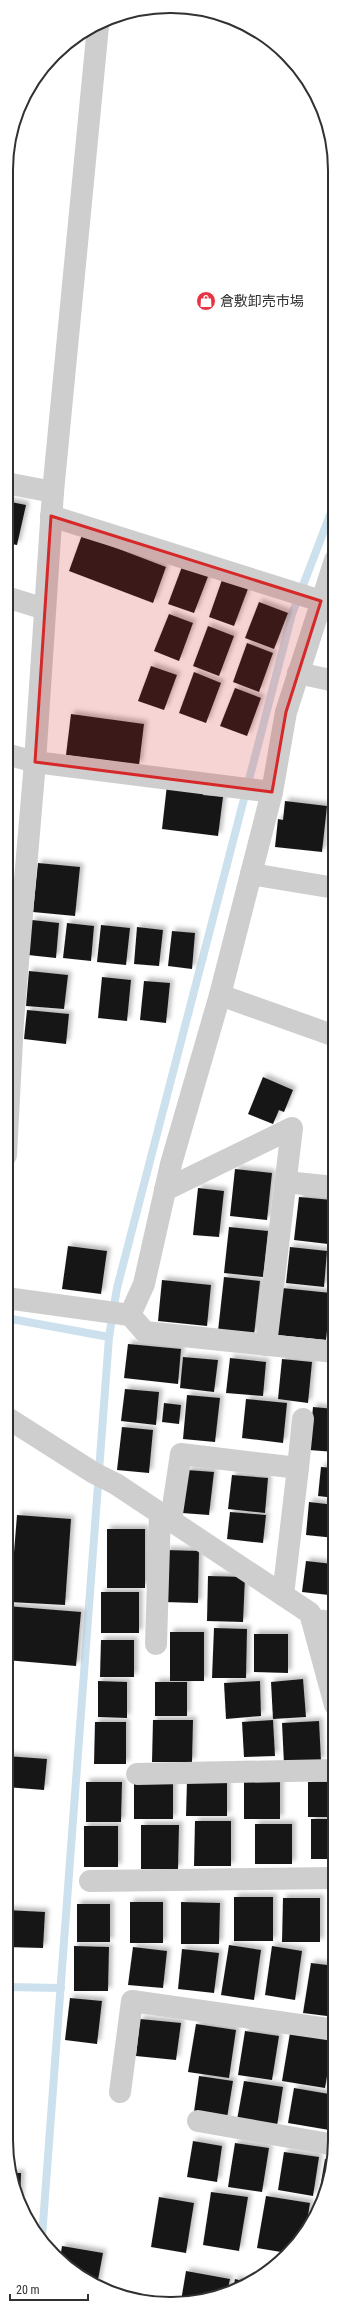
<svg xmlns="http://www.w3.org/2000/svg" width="341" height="2310" font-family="'Roboto Condensed','Noto Sans JP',sans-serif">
<defs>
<filter id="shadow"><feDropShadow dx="3.5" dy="-3.5" stdDeviation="2" flood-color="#0004"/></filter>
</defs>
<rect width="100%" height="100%" fill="#fff"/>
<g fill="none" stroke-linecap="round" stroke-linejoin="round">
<!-- stream -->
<g stroke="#cce1ed" stroke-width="8">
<path d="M6 1318 109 1337"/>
<path d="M6 1987 61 1988"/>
<path d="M42 2237 109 1337 117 1288 292 614 335 502"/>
</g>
</g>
<!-- building -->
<g fill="#181818" filter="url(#shadow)">
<path d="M6 501 26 505 17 545 6 543Z"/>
<path d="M82 535 166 567 153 603 69 571Z"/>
<path d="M183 564 209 574 194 613 168 604Z"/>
<path d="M223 577 249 586 234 626 209 617Z"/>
<path d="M259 602 288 613 274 649 245 638Z"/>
<path d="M169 614 193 623 179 661 154 651Z"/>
<path d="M208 626 234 636 219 676 193 666Z"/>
<path d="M247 643 273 653 259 692 233 682Z"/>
<path d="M151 666 177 675 164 710 138 701Z"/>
<path d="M194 672 221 683 206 723 179 713Z"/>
<path d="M235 688 261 698 247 736 220 726Z"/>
<path d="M71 714 144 724 139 765 66 755Z"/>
<path d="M167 785 204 790 203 795 223 797 218 836 162 829Z"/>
<path d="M285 801 327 806 322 852 275 847 278 819 283 820Z"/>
<path d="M38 863 80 867 75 916 33 912Z"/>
<path d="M32 920 59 923 56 958 28 955Z"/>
<path d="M67 923 94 926 91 961 63 958Z"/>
<path d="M101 925 130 928 126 965 97 962Z"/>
<path d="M137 927 163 930 159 966 134 964Z"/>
<path d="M172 931 195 933 192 969 168 966Z"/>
<path d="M29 971 68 975 64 1009 26 1006Z"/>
<path d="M102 977 131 980 127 1021 98 1018Z"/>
<path d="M144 981 170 983 166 1023 140 1020Z"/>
<path d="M27 1010 69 1014 66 1044 24 1039Z"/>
<path d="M263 1077 293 1090 284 1112 279 1110 273 1124 248 1114Z"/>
<path d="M235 1169 272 1173 267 1220 230 1216Z"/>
<path d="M198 1188 224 1191 219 1237 193 1235Z"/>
<path d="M299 1197 332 1200 328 1244 294 1240Z"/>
<path d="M229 1227 268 1231 263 1277 224 1273Z"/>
<path d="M68 1246 107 1251 101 1294 62 1289Z"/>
<path d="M290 1247 327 1251 324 1287 286 1283Z"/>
<path d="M224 1277 260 1281 254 1335 218 1331Z"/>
<path d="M162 1280 211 1285 207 1326 158 1321Z"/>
<path d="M282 1288 331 1293 326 1340 277 1335Z"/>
<path d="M334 1298H335V1340L329 1339Z"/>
<path d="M128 1344 181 1349 178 1384 124 1378Z"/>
<path d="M183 1357 218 1360 214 1392 180 1388Z"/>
<path d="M230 1358 266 1362 263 1396 226 1393Z"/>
<path d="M282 1359 312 1362 308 1403 278 1399Z"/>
<path d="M331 1372 335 1373V1403L328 1402Z"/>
<path d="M125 1389 159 1392 156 1425 121 1421Z"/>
<path d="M187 1395 220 1398 215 1442 183 1439Z"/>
<path d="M246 1399 287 1403 283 1443 242 1438Z"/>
<path d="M164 1403 181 1405 179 1424 162 1422Z"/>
<path d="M313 1407 335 1409V1452L309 1450Z"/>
<path d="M122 1427 153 1430 149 1473 117 1470Z"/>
<path d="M321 1467 335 1468V1498L318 1496Z"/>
<path d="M187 1470 214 1472 209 1515 182 1513Z"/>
<path d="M232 1475 268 1478 265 1513 228 1509Z"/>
<path d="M309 1502 335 1505V1538L306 1535Z"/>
<path d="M230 1512 266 1515 263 1543 227 1539Z"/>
<path d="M17 1515 71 1519 65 1605 10 1602Z"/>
<rect x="107" y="1529" width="38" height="59"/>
<path d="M166 1550 199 1551 198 1603 164 1602Z"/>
<path d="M306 1561 333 1564 329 1595 302 1592Z"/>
<path d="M208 1576 245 1577 243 1622 207 1621Z"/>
<rect x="101" y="1592" width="38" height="41"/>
<path d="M6 1606 81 1612 76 1666 6 1660Z"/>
<path d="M214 1628 247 1629 246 1678H212Z"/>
<rect x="170" y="1632" width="34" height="49"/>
<path d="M254 1634H288V1673L254 1672Z"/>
<path d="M101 1640H134V1677H100Z"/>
<path d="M303 1679 306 1717 273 1719 271 1682Z"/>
<path d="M98 1681 127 1682V1718L98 1717Z"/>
<path d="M260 1681 261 1716 226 1719 224 1683Z"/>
<rect x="155" y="1682" width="32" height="34"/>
<path d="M153 1720H193L192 1762H152Z"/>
<path d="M273 1720 275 1756 244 1757 242 1722Z"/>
<path d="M319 1721 321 1761 284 1764 282 1723Z"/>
<path d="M95 1722H126V1764H94Z"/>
<path d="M6 1756 47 1759 44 1790 6 1787Z"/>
<rect x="244" y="1780" width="36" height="39"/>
<rect x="134" y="1781" width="39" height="38"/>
<path d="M187 1781 227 1782V1816H186Z"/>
<path d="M86 1782H122L121 1822H86Z"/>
<rect x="308" y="1782" width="27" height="35"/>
<rect x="311" y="1819" width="24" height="40"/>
<path d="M195 1821H231V1866H194Z"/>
<rect x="255" y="1824" width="37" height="40"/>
<path d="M141 1825H179L178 1869H141Z"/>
<rect x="84" y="1826" width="34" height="41"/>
<rect x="234" y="1897" width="39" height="44"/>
<path d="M283 1898H320V1942H282Z"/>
<rect x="130" y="1902" width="33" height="41"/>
<path d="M181 1902 220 1903 219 1944H181Z"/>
<rect x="77" y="1904" width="33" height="38"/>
<path d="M6 1910 45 1912 43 1948 6 1947Z"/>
<path d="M229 1945 261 1950 254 2000 221 1995Z"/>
<path d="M74 1946 109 1947 108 1991H74Z"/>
<path d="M272 1946 302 1951 295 2000 265 1995Z"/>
<path d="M133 1947 167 1951 163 1988 128 1985Z"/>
<path d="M182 1949 219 1953 214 1993 178 1989Z"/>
<path d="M311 1963 335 1966V2017L303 2013Z"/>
<path d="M70 1998 102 2001 97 2044 65 2040Z"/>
<path d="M140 2019 181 2023 176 2060 136 2056Z"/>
<path d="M196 2024 236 2030 229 2078 188 2072Z"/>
<path d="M245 2031 279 2036 272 2080 238 2075Z"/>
<path d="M290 2033 333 2040 325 2088 282 2081Z"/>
<path d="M199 2076 233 2081 226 2124 193 2119Z"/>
<path d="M244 2081 283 2087 277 2126 237 2120Z"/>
<path d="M294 2088 335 2095V2131L288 2123Z"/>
<path d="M193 2141 222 2146 217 2182 187 2177Z"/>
<path d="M235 2143 269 2148 262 2192 228 2187Z"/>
<path d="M284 2152 319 2157 313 2196 278 2190Z"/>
<path d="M325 2159 332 2160 323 2195 319 2194Z"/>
<path d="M13 2173H21L20 2205 18 2202Z"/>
<path d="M211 2192 248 2197 239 2251 203 2245Z"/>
<path d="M266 2196 310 2203 306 2228 287 2253 257 2248Z"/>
<path d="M159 2197 194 2203 186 2253 151 2247Z"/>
<path d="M62 2246 103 2253 97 2285 60 2259Z"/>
<path d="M186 2271 230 2279 227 2293 181 2301Z"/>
<path d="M235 2279 247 2282 233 2290Z"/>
</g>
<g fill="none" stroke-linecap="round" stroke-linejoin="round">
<!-- minor -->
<g stroke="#cecece" stroke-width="22">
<path d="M6 483 53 492"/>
<path d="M51 516 321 601"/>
<path d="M6 597 45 609"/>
<path d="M298 673 335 681"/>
<path d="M6 754 35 762 272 792"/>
<path d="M251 874 335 888"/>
<path d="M220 995 335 1036"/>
<path d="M6 1155 13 1021 35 762 53 492 98 26"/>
<path d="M285 1182 335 1187"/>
<path d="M165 1190 292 1128 266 1345"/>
<path d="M6 1298 130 1315 144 1284 171 1164 220 995 272 792 286 712 335 560"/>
<path d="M130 1315 145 1332 335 1352"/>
<path d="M6 1417 94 1473 116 1484 310 1613 335 1705"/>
<path d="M298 1468 303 1419"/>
<path d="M171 1520 181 1454 298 1468 283 1595"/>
<path d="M312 1620 335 1622"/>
<path d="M156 1644 160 1513"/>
<path d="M137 1774 335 1770"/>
<path d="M90 1881 335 1878"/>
<path d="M120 2092 132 2001 335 2030"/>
<path d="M198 2121 335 2145"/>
</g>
</g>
<!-- marked area -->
<path fill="#d62828" fill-opacity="0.2" stroke="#d62828" stroke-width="3" stroke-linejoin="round" d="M51 516 321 601 286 712 272 792 35 762Z"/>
<!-- icons -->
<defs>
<symbol id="shop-disc" viewBox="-11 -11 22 22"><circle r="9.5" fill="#e73445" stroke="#fff"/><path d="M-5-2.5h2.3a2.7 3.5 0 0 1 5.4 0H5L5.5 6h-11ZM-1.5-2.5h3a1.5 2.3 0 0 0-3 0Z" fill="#fff"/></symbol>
</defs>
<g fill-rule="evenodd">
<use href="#shop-disc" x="195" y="290" width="22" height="22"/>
</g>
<g text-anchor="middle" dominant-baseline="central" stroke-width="4" stroke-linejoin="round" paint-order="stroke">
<!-- poi labels -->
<g font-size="14" fill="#313131" stroke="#fff" text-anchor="start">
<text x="220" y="301">倉敷卸売市場</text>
</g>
</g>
<!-- crop -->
<path d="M0 0H341V2310H0ZM170 13H171A157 157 0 0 1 328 170V2140A157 157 0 0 1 171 2297H170A157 157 0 0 1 13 2140V170A157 157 0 0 1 170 13Z" fill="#fff" fill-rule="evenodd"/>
<path fill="none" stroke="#313131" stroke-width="2" d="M170 13H171A157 157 0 0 1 328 170V2140A157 157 0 0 1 171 2297H170A157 157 0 0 1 13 2140V170A157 157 0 0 1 170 13Z"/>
<!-- scale -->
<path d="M10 2294v6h78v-6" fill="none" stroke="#313131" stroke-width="2"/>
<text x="16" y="2294" font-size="12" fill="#313131" stroke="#ffffff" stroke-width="3" paint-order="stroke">20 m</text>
</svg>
